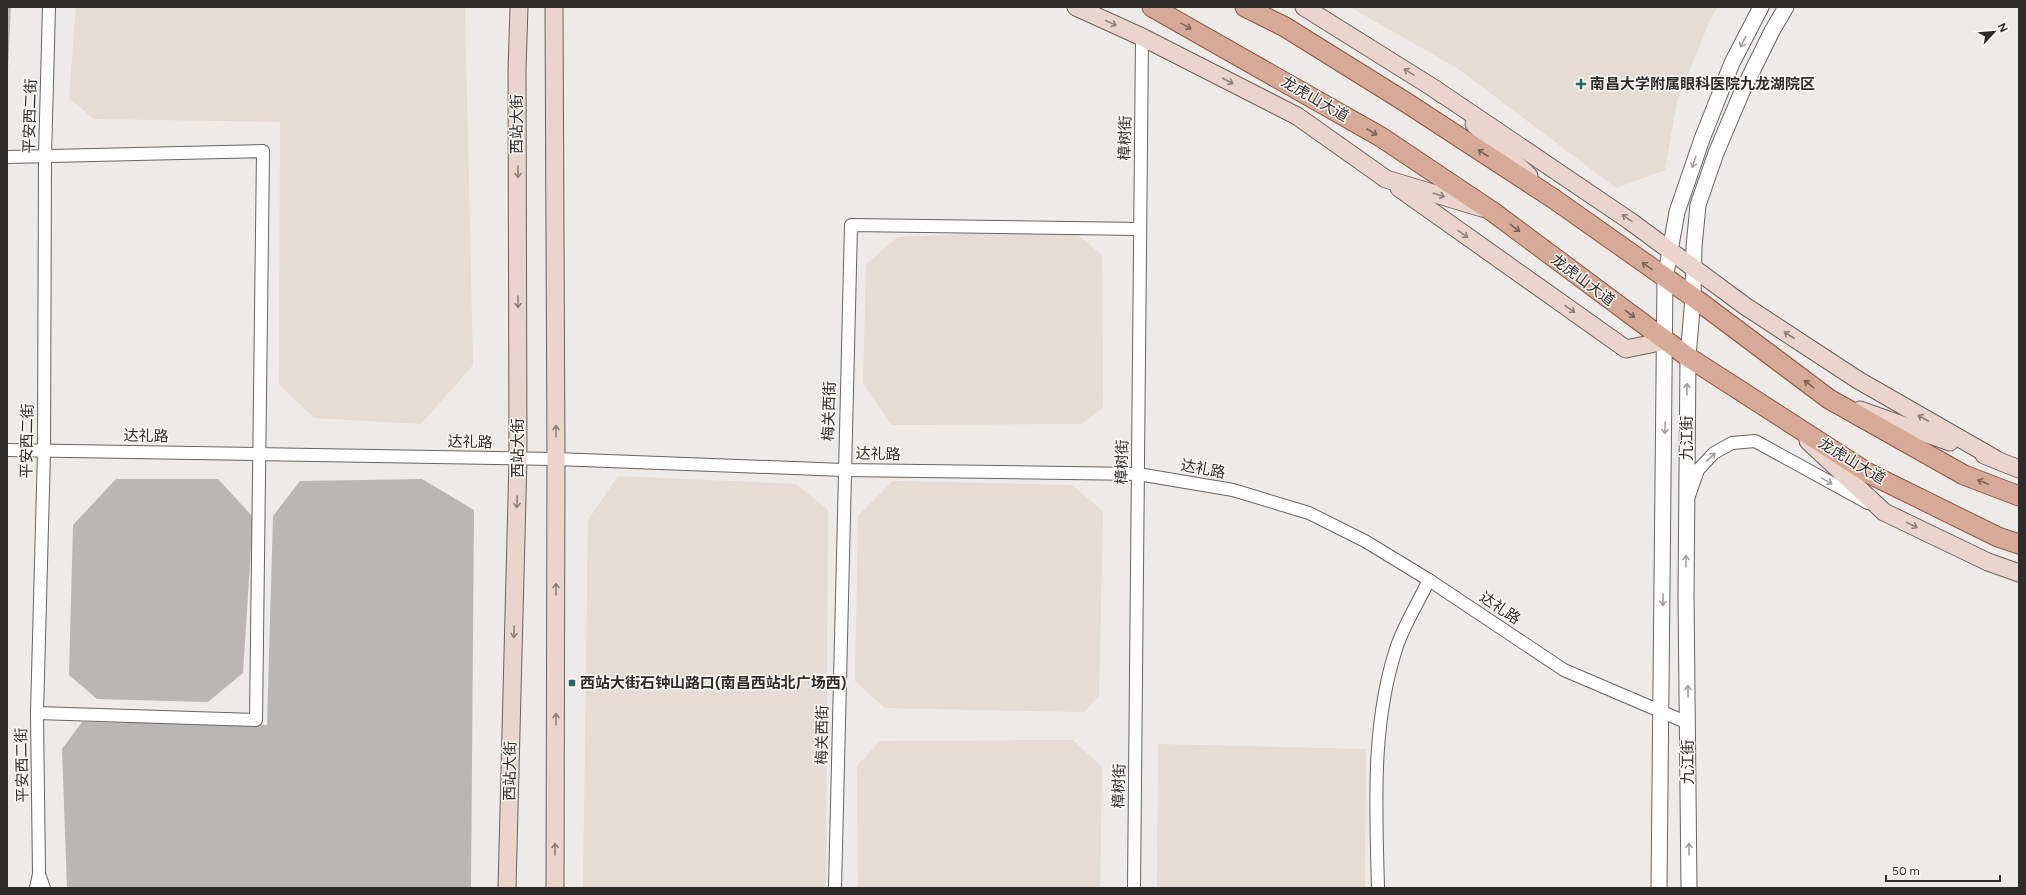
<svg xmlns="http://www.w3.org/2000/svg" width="2026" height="895" font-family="Figtree,'Noto Sans SC',sans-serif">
<rect width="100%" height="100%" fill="#eeeae7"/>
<!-- built -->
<g fill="#e5dcd3">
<path d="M76 7H465L473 365 421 424 314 418 279 384 280 122 94 119 69 98Z"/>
<path d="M1350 7H1718L1710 20 1677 101 1665 170 1616 188 1457 68Z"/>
<path d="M1070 229 1102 255 1103 407 1082 424 892 425 863 384 866 264 898 237Z"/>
<path d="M618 476 796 484 828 510 826 888H583L588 520Z"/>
<path d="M893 481 1072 485 1103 511 1099 696 1084 712 885 708 855 681 858 516Z"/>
<path d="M1073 740 1102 767 1100 888H858L857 766 880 741Z"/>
<path d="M1158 744 1366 749 1365 888H1157Z"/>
</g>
<!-- building -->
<g fill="#b9b7b3">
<path d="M7 7H11L8 68H7Z"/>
<path d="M116 479H218L253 517 243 673 208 702 97 699 69 675 73 525Z"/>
<path d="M422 479 474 510 471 888H67L62 749 82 722 267 725 273 516 300 481Z"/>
</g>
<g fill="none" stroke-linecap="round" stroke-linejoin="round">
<defs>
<g id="minor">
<path d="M7 157 263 151 256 720 37 713"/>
<path d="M7 450 556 459 844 470 1138 474 1233 490 1309 513 1365 541 1429 580 1564 670 1688 723"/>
<path d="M1689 496 1698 470 1714 453 1732 443 1755 441 1868 503"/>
<path d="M39 874 37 713 44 451 45 156 49 7"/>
<path d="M36 888 39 874 44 888"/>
<path d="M835 888 851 225 1140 229"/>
<path d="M1134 888 1142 37"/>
<path d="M1378 888C1376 807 1371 724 1397 646 1405 623 1419 601 1429 580"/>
</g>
<g id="tertiary">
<path d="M1659 888 1665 279 1677 212 1702 139 1732 63 1761 7"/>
<path d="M1689 888 1686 595 1688 357 1693 297 1694 247 1698 205 1716 153 1741 94 1772 31 1786 7"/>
</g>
<g id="secondary">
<path d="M554 7 556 459 555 888"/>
<path d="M1076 7 1142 37 1297 116 1386 179 1482 208"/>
<path d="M1304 7 1435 89 1443 95"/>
<path d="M1435 89 1630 221 1745 306 1858 380 1994 458"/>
<path d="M1474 124 1529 176"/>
<path d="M1399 188 1626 349 1665 341"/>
<path d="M1860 410 1950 442"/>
<path d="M1808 441 1884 512 1988 562 2019 573"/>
<path d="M1984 455 2019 469"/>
<path d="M507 888 518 459 517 70 519 7"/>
</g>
<g id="primary">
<path d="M1152 7 1381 137 1493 212 1688 357 1868 473 1998 537 2019 544"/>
<path d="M1245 7 1285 27 1407 103 1554 199 1693 297 1829 399 1964 475 2019 496"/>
</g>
</defs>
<!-- minor casing -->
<use href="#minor" stroke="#676462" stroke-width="14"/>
<!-- tertiary casing -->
<use href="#tertiary" stroke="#676462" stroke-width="17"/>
<!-- secondary casing -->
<use href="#secondary" stroke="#676462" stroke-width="19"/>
<!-- primary casing -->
<use href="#primary" stroke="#8b5844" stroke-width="21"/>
<!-- minor -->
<use href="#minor" stroke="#fff" stroke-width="12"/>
<!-- tertiary -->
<use href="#tertiary" stroke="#fff" stroke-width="15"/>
<!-- secondary -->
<use href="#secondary" stroke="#ebd4cb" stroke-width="17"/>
<!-- primary -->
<use href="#primary" stroke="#d7a997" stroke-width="19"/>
</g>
<!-- one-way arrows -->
<defs><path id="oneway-shaft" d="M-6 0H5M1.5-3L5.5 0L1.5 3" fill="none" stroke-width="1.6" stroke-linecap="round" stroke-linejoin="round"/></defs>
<g stroke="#8c807b">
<use href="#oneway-shaft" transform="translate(1111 23) rotate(25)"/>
<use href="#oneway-shaft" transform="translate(1409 72) rotate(-148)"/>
<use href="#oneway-shaft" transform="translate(1228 81) rotate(27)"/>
<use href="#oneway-shaft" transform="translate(518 172) rotate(90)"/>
<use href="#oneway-shaft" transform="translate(1439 195) rotate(17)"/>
<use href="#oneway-shaft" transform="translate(1627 218) rotate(-145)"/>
<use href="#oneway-shaft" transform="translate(1463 234) rotate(35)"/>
<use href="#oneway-shaft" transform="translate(518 302) rotate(90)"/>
<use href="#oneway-shaft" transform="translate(1570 309) rotate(35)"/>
<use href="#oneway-shaft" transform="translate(1789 335) rotate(-147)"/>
<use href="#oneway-shaft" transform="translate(1923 418) rotate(-150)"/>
<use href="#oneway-shaft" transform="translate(556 431) rotate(-90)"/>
<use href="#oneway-shaft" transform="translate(517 502) rotate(91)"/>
<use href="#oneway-shaft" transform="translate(1912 525) rotate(26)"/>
<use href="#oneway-shaft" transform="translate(556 589) rotate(-90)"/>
<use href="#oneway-shaft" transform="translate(514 632) rotate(91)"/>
<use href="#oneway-shaft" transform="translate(556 719) rotate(-90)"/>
<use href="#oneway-shaft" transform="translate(555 849) rotate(-90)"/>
</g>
<g stroke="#79645c">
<use href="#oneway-shaft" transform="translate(1186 26) rotate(29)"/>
<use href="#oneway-shaft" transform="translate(1372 132) rotate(30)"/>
<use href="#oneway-shaft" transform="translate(1483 153) rotate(-147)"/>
<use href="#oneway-shaft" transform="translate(1515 228) rotate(37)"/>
<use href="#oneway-shaft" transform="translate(1647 266) rotate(-145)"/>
<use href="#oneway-shaft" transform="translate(1630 314) rotate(37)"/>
<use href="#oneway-shaft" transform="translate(1809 384) rotate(-143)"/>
<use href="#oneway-shaft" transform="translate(1983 482) rotate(-159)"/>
</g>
<g stroke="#a0a0a0">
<use href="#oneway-shaft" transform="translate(1743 42) rotate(117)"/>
<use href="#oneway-shaft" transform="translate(1694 162) rotate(108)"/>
<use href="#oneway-shaft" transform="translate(1687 389) rotate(-90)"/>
<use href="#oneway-shaft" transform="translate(1665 428) rotate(91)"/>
<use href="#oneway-shaft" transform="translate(1711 457) rotate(-43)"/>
<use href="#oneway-shaft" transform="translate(1827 481) rotate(29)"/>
<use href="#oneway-shaft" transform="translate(1686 561) rotate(-90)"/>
<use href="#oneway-shaft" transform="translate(1663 600) rotate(91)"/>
<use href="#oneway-shaft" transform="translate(1688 691) rotate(-91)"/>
<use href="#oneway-shaft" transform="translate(1689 849) rotate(-90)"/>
</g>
<!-- markers -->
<g fill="#1f6a64" stroke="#fbf8f4" stroke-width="1.5">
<path d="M1579 78h4v4h4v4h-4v4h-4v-4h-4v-4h4z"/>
<rect x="568" y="679" width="8" height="8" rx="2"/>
</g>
<g text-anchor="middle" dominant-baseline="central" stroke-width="3" stroke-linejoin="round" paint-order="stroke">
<!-- poi labels -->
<g font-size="15" font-weight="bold" fill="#2d2c2b" stroke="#fbf8f4" text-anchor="start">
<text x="1590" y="84">南昌大学附属眼科医院九龙湖院区</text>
<text x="580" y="683">西站大街石钟山路口(南昌西站北广场西)</text>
</g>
<!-- street labels -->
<g font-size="15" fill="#2d2c2b" stroke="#fbf8f4">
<text transform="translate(1315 99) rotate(30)">龙虎山大道</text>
<text transform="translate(30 116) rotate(-88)">平安西二街</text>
<text transform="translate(517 124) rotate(-90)">西站大街</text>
<text transform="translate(1125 138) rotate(-89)">樟树街</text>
<text transform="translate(1583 280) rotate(37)">龙虎山大道</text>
<text transform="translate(829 411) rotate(-88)">梅关西街</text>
<text transform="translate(146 436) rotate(1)">达礼路</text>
<text transform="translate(1687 438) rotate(-90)">九江街</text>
<text transform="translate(27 441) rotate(-89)">平安西二街</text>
<text transform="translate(470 442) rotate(1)">达礼路</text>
<text transform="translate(518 448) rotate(-90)">西站大街</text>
<text transform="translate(878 454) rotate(1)">达礼路</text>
<text transform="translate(1852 461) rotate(31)">龙虎山大道</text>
<text transform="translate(1122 462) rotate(-89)">樟树街</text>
<text transform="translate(1203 469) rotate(10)">达礼路</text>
<text transform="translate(1500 608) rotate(34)">达礼路</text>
<text transform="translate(822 735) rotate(-89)">梅关西街</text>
<text transform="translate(1688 762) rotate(-90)">九江街</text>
<text transform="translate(22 765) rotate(-91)">平安西二街</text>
<text transform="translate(510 771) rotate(-89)">西站大街</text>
<text transform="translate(1119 786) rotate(-89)">樟树街</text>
</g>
</g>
<!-- border -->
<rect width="2026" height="895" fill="none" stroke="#2d2c2b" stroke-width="16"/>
<!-- north arrow -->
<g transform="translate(1994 32) rotate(64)" stroke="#fbf8f4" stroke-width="3" paint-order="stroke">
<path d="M0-3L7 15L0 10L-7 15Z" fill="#2d2c2b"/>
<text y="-6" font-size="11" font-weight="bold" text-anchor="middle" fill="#2d2c2b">N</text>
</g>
<!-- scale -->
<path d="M1886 875v6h114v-6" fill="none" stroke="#2d2c2b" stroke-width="2"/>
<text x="1892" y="875" font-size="12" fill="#2d2c2b" stroke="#fbf8f4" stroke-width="3" paint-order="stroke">50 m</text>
</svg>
